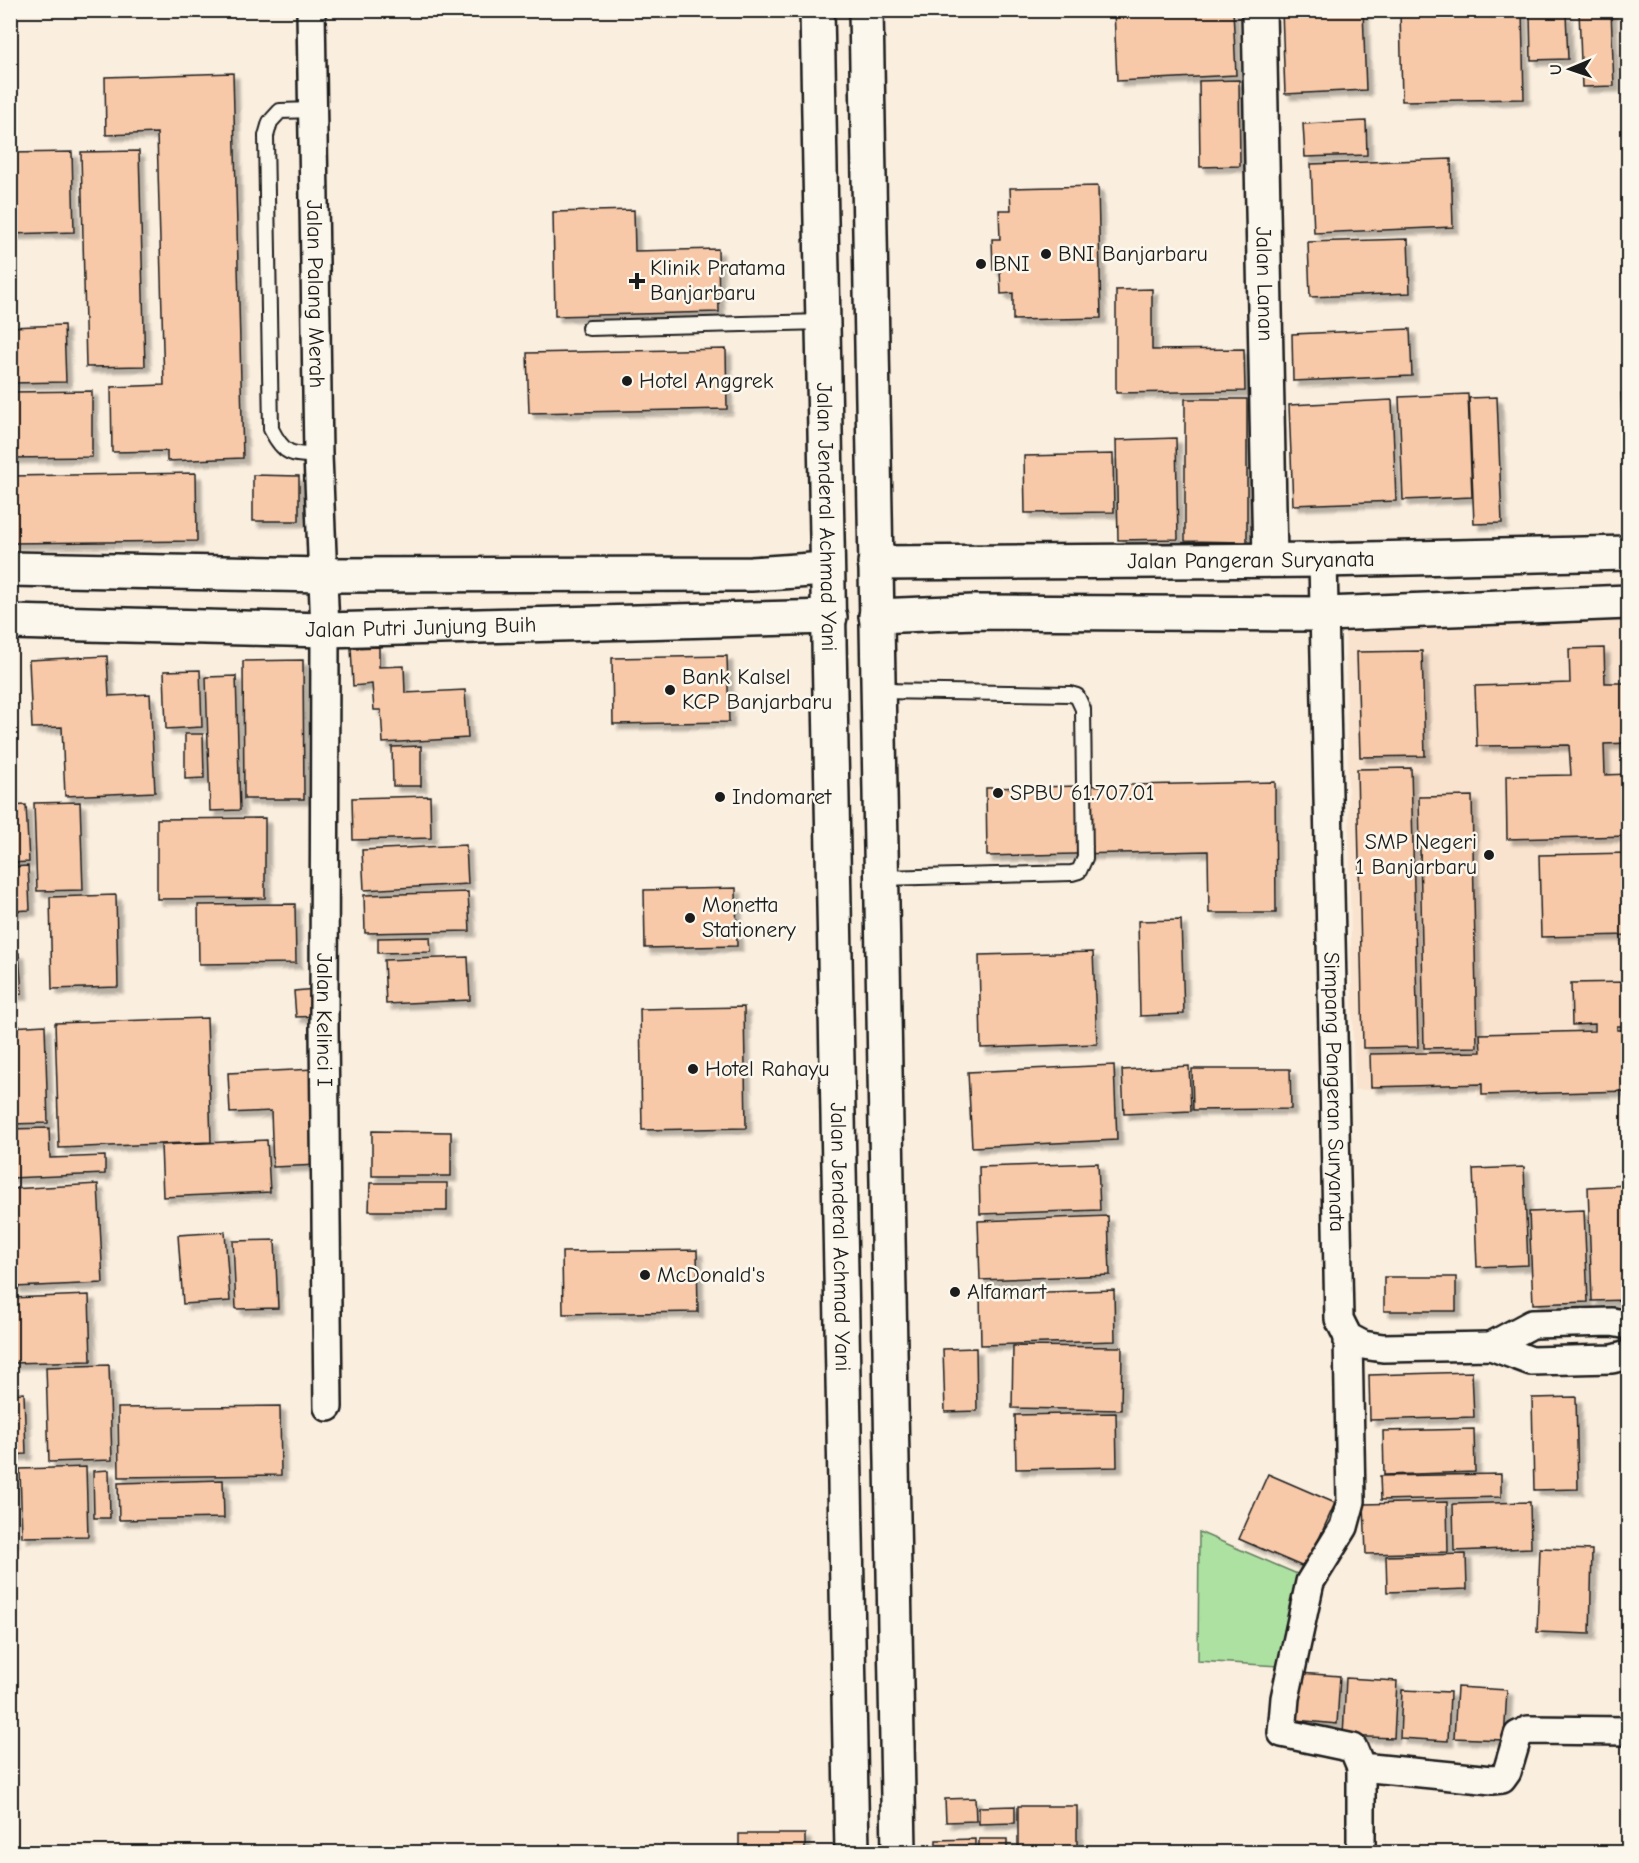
<svg xmlns="http://www.w3.org/2000/svg" width="1639" height="1863" font-family="'Comic Neue',sans-serif">
<defs>
<filter id="shadow"><feDropShadow dx="5.5" dy="5.5" stdDeviation="1.5" flood-color="#0004"/></filter>
</defs>
<rect width="100%" height="100%" fill="#faeede"/>
<filter id="ink" filterUnits="userSpaceOnUse"><feTurbulence type="fractalNoise" baseFrequency=".0167" numOctaves="2"/><feDisplacementMap in="SourceGraphic" scale="12" xChannelSelector="R" yChannelSelector="G"/><feConvolveMatrix kernelMatrix="1 2 1 2 8 2 1 2 1" color-interpolation-filters="sRGB"/></filter>
<g filter="url(#ink)">
<!-- built -->
<path fill="#f9e3ce" d="M1628 618V1093L1478 1097V1087L1354 1090 1345 624Z"/>
<!-- green -->
<path fill="#ade1a2" stroke="#647e5f" stroke-width="1.5" d="M1199 1532 1302 1576 1280 1666 1198 1661Z"/>
<!-- building -->
<g fill="#f8c9a8" stroke="#1c1c1c" stroke-width="1.5" filter="url(#shadow)">
<path d="M1114 10H1233L1236 75 1117 81Z"/>
<path d="M1282 10H1363L1366 90 1285 94Z"/>
<path d="M1400 10H1522L1524 99 1402 101Z"/>
<path d="M1579 10H1611L1614 86 1582 87Z"/>
<path d="M1624 10H1628V73H1626Z"/>
<path d="M1566 14 1568 59 1531 60 1530 15Z"/>
<path d="M233 73 243 458 167 461V451L112 452 111 387 164 385 157 133 106 135 105 77Z"/>
<path d="M1239 80 1240 166 1200 167 1199 81Z"/>
<path d="M1366 121 1367 155 1305 157 1303 124Z"/>
<path d="M139 151 145 366 86 367 81 152Z"/>
<path d="M72 152 74 232 10 234V153Z"/>
<path d="M1451 159 1453 227 1314 233 1311 164Z"/>
<path d="M1098 186 1101 318 1013 320V293L1001 294 1000 269 993 270 992 239H1000L999 210H1011L1010 188Z"/>
<path d="M634 210 635 251 718 249 719 312 555 316 553 212Z"/>
<path d="M1408 239 1410 293 1310 297 1308 242Z"/>
<path d="M1152 289V350L1244 349 1245 391 1116 393V290Z"/>
<path d="M64 325 66 382 10 383V327Z"/>
<path d="M1410 329 1412 376 1293 381 1292 334Z"/>
<path d="M726 349 727 409 529 413 527 353Z"/>
<path d="M92 391V457L10 458V392Z"/>
<path d="M1621 393H1628V463H1624Z"/>
<path d="M1468 394 1472 497 1403 500 1399 397Z"/>
<path d="M1497 397 1502 523 1474 524 1469 398Z"/>
<path d="M1185 399H1247V542L1185 541Z"/>
<path d="M1392 400 1396 501 1293 505 1289 405Z"/>
<path d="M1176 438 1178 539 1118 540 1116 440Z"/>
<path d="M1113 454 1114 512 1025 513 1024 456Z"/>
<path d="M196 473 197 541 10 543V476Z"/>
<path d="M253 475 299 476V521H253Z"/>
<path d="M379 647V667L404 666 405 693 465 690 468 738 383 743 381 710H374L372 684 353 686 351 648Z"/>
<path d="M1604 648 1605 683H1628V743L1604 744 1605 775 1628 774V836L1507 839 1506 776 1571 775 1569 745 1477 746 1475 686 1570 683 1569 649Z"/>
<path d="M1422 651 1425 756 1360 757 1357 652Z"/>
<path d="M107 656 109 696 150 694 155 792 65 796 62 727 32 728 29 660Z"/>
<path d="M727 656 729 722 613 724 612 658Z"/>
<path d="M303 660 304 799H244L243 661Z"/>
<path d="M200 670 202 727 166 729 164 671Z"/>
<path d="M236 676 240 810 210 811 206 677Z"/>
<path d="M185 734H203L204 778 185 779Z"/>
<path d="M10 745 12 798H10Z"/>
<path d="M421 746V786H393L392 747Z"/>
<path d="M1411 768 1418 1047 1363 1048 1357 769Z"/>
<path d="M1275 782 1276 913H1209L1208 851 987 856 986 788Z"/>
<path d="M430 796 431 838 353 840 352 798Z"/>
<path d="M1472 796 1477 1047 1424 1048 1419 797Z"/>
<path d="M80 802 83 890 37 891 34 803Z"/>
<path d="M26 805 29 862 10 863V806Z"/>
<path d="M265 818V898L157 899V819Z"/>
<path d="M466 845 468 884 364 890 362 850Z"/>
<path d="M1628 853V935L1541 937 1539 855Z"/>
<path d="M28 866 30 910 10 911V867Z"/>
<path d="M736 888 737 946 645 948 644 890Z"/>
<path d="M468 892 470 931 365 933 364 895Z"/>
<path d="M116 895 118 987 52 989 50 897Z"/>
<path d="M295 904 296 963 199 964 198 905Z"/>
<path d="M1181 920 1184 1014 1140 1016 1138 921Z"/>
<path d="M430 937 431 952 378 953V938Z"/>
<path d="M1093 952 1097 1044 981 1048 979 955Z"/>
<path d="M10 953H19L22 994 10 995Z"/>
<path d="M468 957 470 1000 386 1004 384 960Z"/>
<path d="M1628 982V1026H1617V1030H1628V1091L1482 1095V1084L1371 1087 1370 1054 1481 1052 1480 1034 1595 1031V1024L1572 1025 1571 983Z"/>
<path d="M316 989 318 1016 296 1017 294 991Z"/>
<path d="M744 1007 746 1128 642 1130 640 1009Z"/>
<path d="M207 1018 211 1142 59 1148 55 1023Z"/>
<path d="M45 1025 48 1123 10 1124V1027Z"/>
<path d="M1114 1065 1117 1140 972 1147 968 1072Z"/>
<path d="M1189 1066 1191 1111 1124 1114 1122 1070Z"/>
<path d="M315 1069 320 1165 273 1167 271 1111 230 1113 228 1073Z"/>
<path d="M1192 1069H1290L1291 1109 1193 1110Z"/>
<path d="M49 1128 50 1158 105 1156V1174L10 1178V1129Z"/>
<path d="M372 1131 451 1132V1176H372Z"/>
<path d="M267 1140 270 1192 163 1197 161 1145Z"/>
<path d="M1098 1163 1100 1210 980 1214 979 1167Z"/>
<path d="M1524 1167 1528 1265 1477 1267 1473 1169Z"/>
<path d="M370 1183H447V1211H369Z"/>
<path d="M98 1184 103 1283 15 1287 11 1189Z"/>
<path d="M1628 1185V1300L1592 1301 1588 1187Z"/>
<path d="M1584 1210 1588 1302 1533 1304 1529 1212Z"/>
<path d="M1108 1216 1110 1275 980 1280 978 1221Z"/>
<path d="M225 1232 230 1301 183 1304 178 1235Z"/>
<path d="M275 1240 278 1308 236 1309 233 1241Z"/>
<path d="M697 1250 698 1312 563 1314 562 1252Z"/>
<rect x="1384" y="1277" width="72" height="34"/>
<path d="M1114 1290 1115 1341 981 1345 980 1294Z"/>
<path d="M89 1295 91 1361 12 1363 10 1298Z"/>
<path d="M1013 1346 1122 1347 1121 1410 1012 1408Z"/>
<path d="M976 1348 977 1411 945 1412 943 1349Z"/>
<path d="M109 1365 112 1460 49 1462 46 1367Z"/>
<path d="M1472 1372 1474 1417 1370 1420 1369 1375Z"/>
<path d="M24 1393 26 1454 10 1455V1394Z"/>
<path d="M1576 1397 1578 1489 1534 1490 1532 1398Z"/>
<path d="M280 1406 281 1475 119 1477 118 1408Z"/>
<path d="M1116 1413 1117 1467 1016 1469 1015 1415Z"/>
<path d="M1474 1429 1475 1472 1384 1475 1383 1431Z"/>
<path d="M86 1467 88 1536 22 1537 20 1469Z"/>
<path d="M109 1470 110 1518H94L93 1471Z"/>
<path d="M1268 1474 1335 1503 1306 1568 1239 1539Z"/>
<path d="M1501 1474V1497L1381 1500 1380 1476Z"/>
<rect x="10" y="1478" width="3" height="64"/>
<path d="M223 1480 224 1518 119 1520 118 1483Z"/>
<path d="M1447 1502 1448 1552 1366 1554 1364 1504Z"/>
<path d="M1530 1502 1531 1548 1454 1551 1453 1504Z"/>
<path d="M1540 1548 1592 1550 1590 1634 1537 1632Z"/>
<path d="M1466 1554 1467 1589 1387 1592 1386 1556Z"/>
<path d="M1299 1673 1340 1676 1337 1724 1296 1720Z"/>
<path d="M1346 1678 1397 1681 1394 1738 1343 1736Z"/>
<path d="M1457 1687 1507 1690 1504 1740 1454 1738Z"/>
<path d="M1402 1690 1450 1692 1448 1741 1400 1738Z"/>
<path d="M975 1798 976 1821 946 1822 945 1799Z"/>
<path d="M1015 1806V1823L979 1824V1807Z"/>
<path d="M1018 1806H1077V1851L1018 1852Z"/>
<rect x="739" y="1834" width="66" height="18"/>
<path d="M975 1839V1852H936V1840Z"/>
<rect x="979" y="1839" width="28" height="13"/>
</g>
<g fill="none" stroke-linecap="round" stroke-linejoin="round">
<defs>
<g id="service">
<path d="M313 110 280 111 270 122 266 136 271 429C284 455 291 455 318 455"/>
<path d="M589 328 823 322"/>
<path d="M878 691 1070 694 1077 696 1083 709 1085 858 1079 871 1072 873 882 878"/>
</g>
<g id="minor">
<path id="s1" d="M311 10 318 455 325 630 324 1029 328 1407"/>
<path id="s2" d="M1323 560 1339 1319 1348 1337 1363 1345 1383 1348 1491 1346 1531 1361 1612 1359 1628 1355"/>
<path d="M1348 1337 1351 1501 1344 1527 1310 1582 1285 1698 1282 1733 1353 1748 1361 1767 1492 1780 1502 1779 1507 1772 1518 1735 1528 1730 1628 1731"/>
<path d="M1491 1346 1532 1324 1612 1322 1628 1325"/>
<path d="M1361 1852V1767"/>
</g>
<g id="tertiary">
<path id="s3" d="M1259 10 1270 559"/>
<path id="s4" d="M875 563 1323 560 1628 553"/>
<path d="M10 569 324 575 751 574 826 569"/>
<path d="M876 616 974 612 1326 614 1628 602"/>
<path id="s5" d="M10 622 325 630 830 617"/>
</g>
<g id="trunk">
<path id="s6" d="M817 10 852 1852"/>
<path d="M866 10 899 1852"/>
</g>
</defs>
<!-- service casing -->
<use href="#service" stroke="#1c1c1c" stroke-width="18"/>
<!-- minor casing -->
<use href="#minor" stroke="#1c1c1c" stroke-width="32"/>
<!-- tertiary casing -->
<use href="#tertiary" stroke="#1c1c1c" stroke-width="38"/>
<!-- trunk casing -->
<use href="#trunk" stroke="#1c1c1c" stroke-width="38"/>
<!-- service -->
<use href="#service" stroke="#fbf7ec" stroke-width="14"/>
<!-- minor -->
<use href="#minor" stroke="#fbf7ec" stroke-width="27"/>
<!-- tertiary -->
<use href="#tertiary" stroke="#fbf7ec" stroke-width="33"/>
<!-- trunk -->
<use href="#trunk" stroke="#fbf7ec" stroke-width="33"/>
</g>
</g>
<!-- markers -->
<g fill="#1c1c1c" stroke="#fbf7ec" stroke-width="2">
<circle cx="1046" cy="254" r="6"/>
<circle cx="981" cy="264" r="6"/>
<path d="M634 272h6v6h6v6h-6v6h-6v-6h-6v-6h6z"/>
<circle cx="627" cy="381" r="6"/>
<circle cx="670" cy="690" r="6"/>
<circle cx="998" cy="793" r="6"/>
<circle cx="720" cy="797" r="6"/>
<circle cx="1489" cy="855" r="6"/>
<circle cx="690" cy="918" r="6"/>
<circle cx="693" cy="1069" r="6"/>
<circle cx="645" cy="1275" r="6"/>
<circle cx="955" cy="1292" r="6"/>
</g>
<g text-anchor="middle" dominant-baseline="central" stroke-width="5" stroke-linejoin="round" paint-order="stroke">
<!-- poi labels -->
<g font-size="22" fill="#1c1c1c" stroke="#fbf7ec" text-anchor="start">
<text x="1058" y="254">BNI Banjarbaru</text>
<text x="993" y="264">BNI</text>
<text x="650" y="268">Klinik Pratama<tspan x="650" dy="25">Banjarbaru</tspan></text>
<text x="639" y="381">Hotel Anggrek</text>
<text x="682" y="677">Bank Kalsel<tspan x="682" dy="25">KCP Banjarbaru</tspan></text>
<text x="1010" y="793">SPBU 61.707.01</text>
<text x="732" y="797">Indomaret</text>
<text x="1477" y="842" text-anchor="end">SMP Negeri<tspan x="1477" dy="25">1 Banjarbaru</tspan></text>
<text x="702" y="905">Monetta<tspan x="702" dy="25">Stationery</tspan></text>
<text x="705" y="1069">Hotel Rahayu</text>
<text x="657" y="1275">McDonald's</text>
<text x="967" y="1292">Alfamart</text>
</g>
<!-- street labels -->
<g font-size="22" fill="#1c1c1c" stroke="#fbf7ec">
<text stroke="none"><textPath href="#s3" startOffset="274">Jalan Lanan</textPath></text>
<text stroke="none"><textPath href="#s1" startOffset="284">Jalan Palang Merah</textPath></text>
<text stroke="none"><textPath href="#s6" startOffset="507">Jalan Jenderal Achmad Yani</textPath></text>
<text stroke="none"><textPath href="#s4" startOffset="376">Jalan Pangeran Suryanata</textPath></text>
<text stroke="none"><textPath href="#s5" startOffset="411">Jalan Putri Junjung Buih</textPath></text>
<text stroke="none"><textPath href="#s1" startOffset="1010">Jalan Kelinci I</textPath></text>
<text stroke="none"><textPath href="#s2" startOffset="532">Simpang Pangeran Suryanata</textPath></text>
<text stroke="none"><textPath href="#s6" startOffset="1227">Jalan Jenderal Achmad Yani</textPath></text>
</g>
</g>
<!-- margin -->
<rect width="1639" height="1863" fill="none" stroke="#fbf7ec" stroke-width="36"/>
<rect x="18" y="18" width="1603" height="1827" fill="none" stroke="#1c1c1c" stroke-width="2" filter="url(#ink)"/>
<!-- north arrow -->
<g transform="translate(1570 69) rotate(268)" stroke="#fbf7ec" stroke-width="4.5" paint-order="stroke">
<path d="M0-4.5L10 22L0 15L-10 22Z" fill="#1c1c1c"/>
<text y="-9" font-size="16" font-weight="bold" text-anchor="middle" fill="#1c1c1c">U</text>
</g>
</svg>
